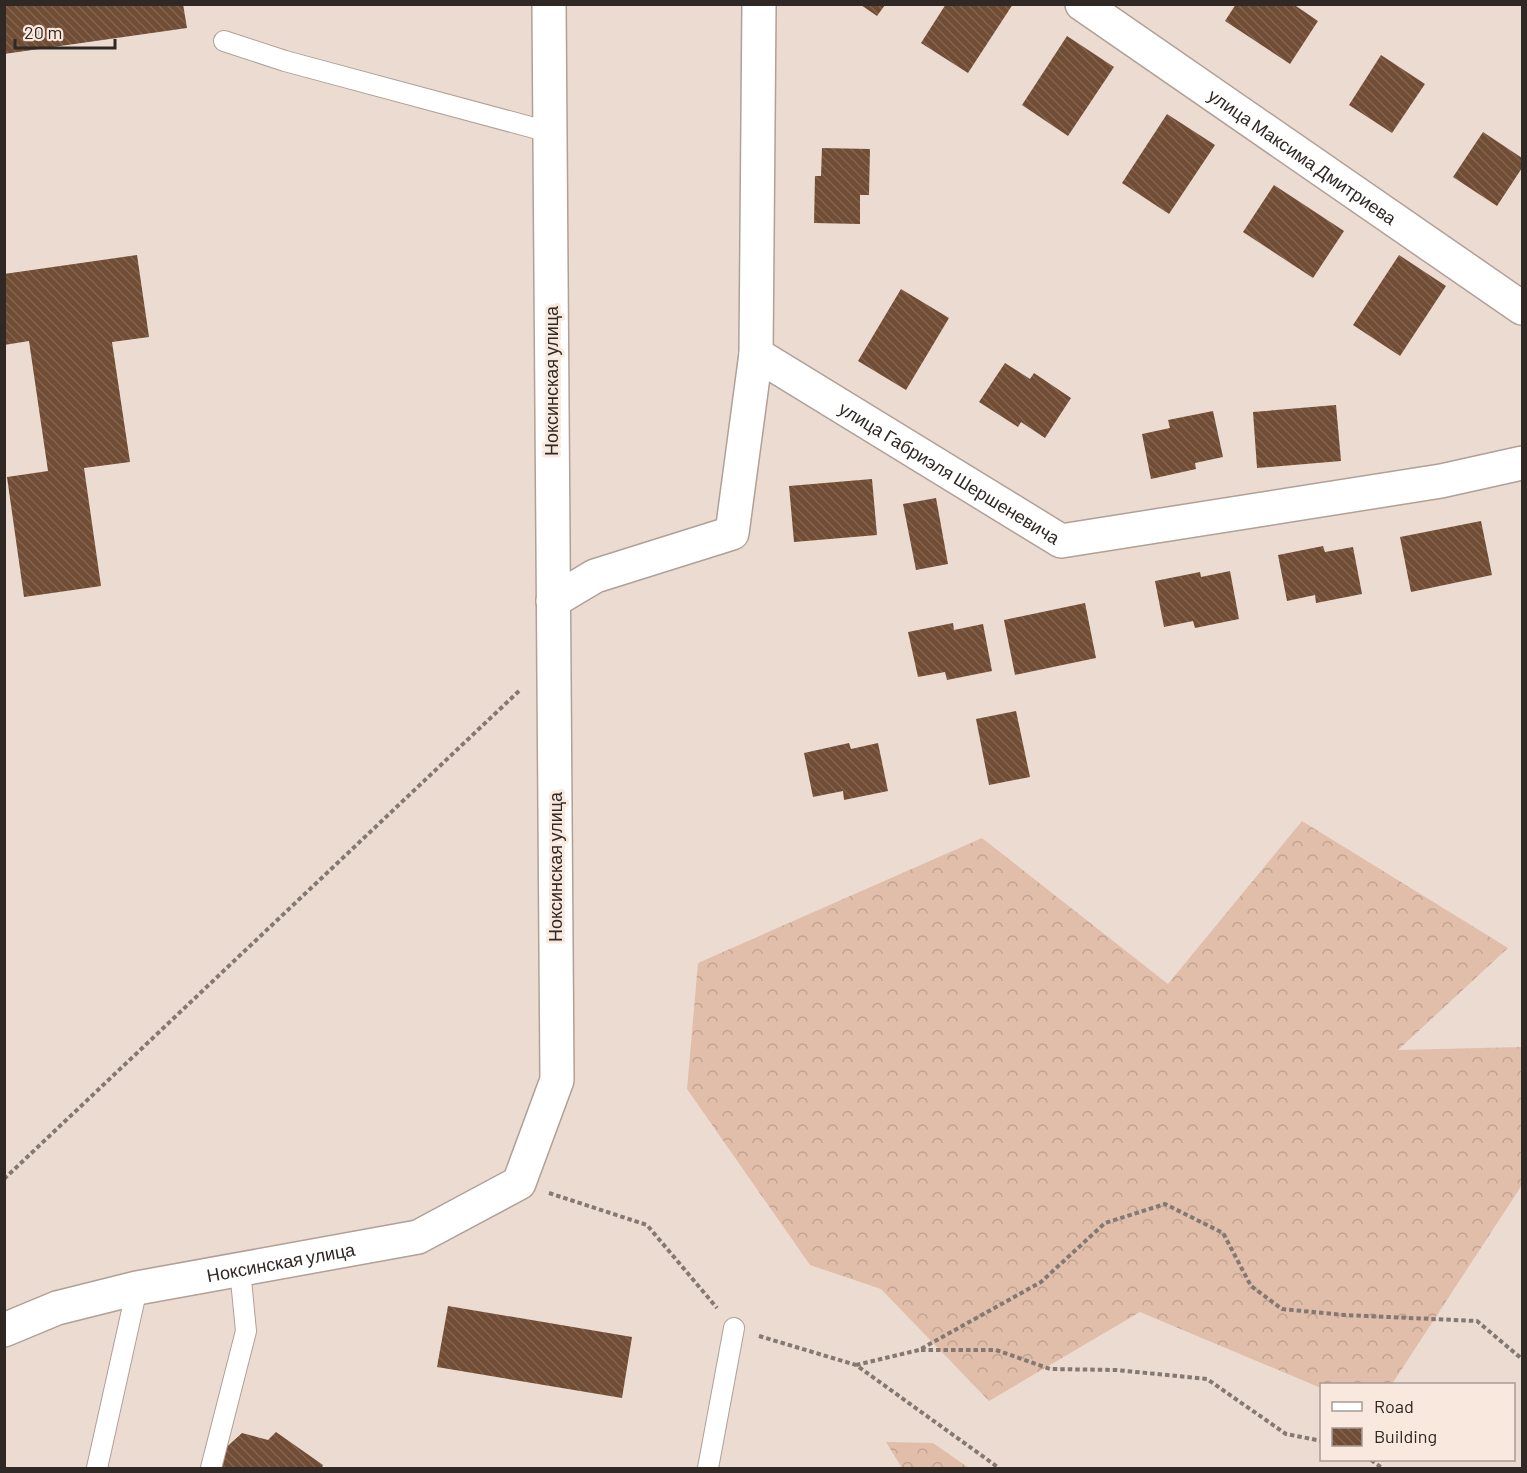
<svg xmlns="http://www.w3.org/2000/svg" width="1527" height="1473" font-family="Barlow,sans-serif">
<defs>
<pattern id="forest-crowns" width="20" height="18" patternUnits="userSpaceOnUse" patternTransform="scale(1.5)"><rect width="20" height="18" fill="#e1bea9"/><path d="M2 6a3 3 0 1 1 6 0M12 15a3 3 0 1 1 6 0" fill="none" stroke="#c1a391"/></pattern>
<pattern id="building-back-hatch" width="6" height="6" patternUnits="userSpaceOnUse" patternTransform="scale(1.5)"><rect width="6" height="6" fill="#724d35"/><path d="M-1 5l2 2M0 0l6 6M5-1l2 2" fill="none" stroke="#826450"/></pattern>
</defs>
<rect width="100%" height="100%" fill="#ecdbd1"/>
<!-- forest -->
<g fill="url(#forest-crowns)">
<path d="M1302 821 1508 948 1398 1050 1522 1047V1185L1392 1384H1322L1321 1388 1140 1312 989 1401 881 1289 810 1265 687 1089 698 963 982 838 1168 984Z"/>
<path d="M886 1442 933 1443 969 1468H902Z"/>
</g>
<!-- building -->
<g fill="url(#building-back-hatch)">
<path d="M4 4H183L187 28 4 54Z"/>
<path d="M946 4H1013L968 73 921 43Z"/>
<path d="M1236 4H1293L1318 21 1290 64 1225 21Z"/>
<path d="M861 5H885L877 16Z"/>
<path d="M1067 36 1114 67 1068 136 1022 105Z"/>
<path d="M1381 55 1425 84 1392 133 1349 105Z"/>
<path d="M1167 114 1215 145 1169 214 1122 183Z"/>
<path d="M1483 132 1522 158V168L1497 206 1453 177Z"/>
<path d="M822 148 870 149 869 195H860V224L814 223 815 176H821Z"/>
<path d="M1274 185 1344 231 1313 278 1243 232Z"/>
<path d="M137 255 149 337 112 342 130 462 84 468 101 586 24 597 7 477 48 471 29 341 4 345V274Z"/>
<path d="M1399 255 1446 286 1400 356 1353 325Z"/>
<path d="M901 289 949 318 906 390 858 361Z"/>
<path d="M1005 363 1030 379 1034 373 1071 398 1045 438 1021 422 1018 427 979 402Z"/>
<path d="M1336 405 1341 461 1257 468 1253 412Z"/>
<path d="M1213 411 1223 457 1195 463 1196 469 1151 479 1142 434 1170 428 1168 420Z"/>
<path d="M872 479 877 535 794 542 789 486Z"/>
<path d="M936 498 948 564 916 570 903 504Z"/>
<path d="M1481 521 1492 575 1411 592 1400 537Z"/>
<path d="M1323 546 1325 552 1353 547 1362 594 1316 603 1315 595 1287 601 1278 555Z"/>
<path d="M1230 571 1239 619 1195 628 1193 621 1164 627 1155 581 1200 572 1201 577Z"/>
<path d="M1085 603 1096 658 1015 675 1004 620Z"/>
<path d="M953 623 954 630 983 624 992 671 947 680 945 672 918 677 908 632Z"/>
<path d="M1016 711 1030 777 989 785 976 719Z"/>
<path d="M849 743 851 749 878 743 888 791 844 800 843 791 813 797 804 753Z"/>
<path d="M448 1306 632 1337 622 1398 437 1367Z"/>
<path d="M276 1432 323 1465 322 1468H214L221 1452 242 1433 268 1440Z"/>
</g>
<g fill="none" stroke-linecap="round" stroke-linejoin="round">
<defs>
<g id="service">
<path d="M224 41 285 61 549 132"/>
<path d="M97 1468 137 1288"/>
<path d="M211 1468 246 1331 240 1270"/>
<path d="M708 1468 734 1328"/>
</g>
<g id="minor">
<path id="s1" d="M1082 4 1522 308"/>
<path d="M756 354 759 4"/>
<path id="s2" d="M553 601 595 576 732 533 756 354 1061 541 1441 481 1522 463"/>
<path id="s3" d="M4 1330 57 1308 137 1288 418 1237 519 1183 557 1080 549 4"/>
</g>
</defs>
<!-- service casing -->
<use href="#service" stroke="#b0a096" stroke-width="22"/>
<!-- minor casing -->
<use href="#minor" stroke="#b0a096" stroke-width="36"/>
<!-- path -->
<g stroke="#847972" stroke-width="4" stroke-dasharray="4.5 3" stroke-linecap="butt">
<path d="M4 1179 520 690"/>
<path d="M549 1193 647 1225 717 1308"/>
<path d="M759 1336 856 1365 999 1468"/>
<path d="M921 1350H996L1050 1369 1116 1370 1207 1379 1286 1434 1322 1441"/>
<path d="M856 1365 919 1350 1041 1282 1105 1223 1165 1204 1223 1233 1251 1286 1282 1309 1344 1315 1477 1321 1522 1359"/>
<path d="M1371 1460 1382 1468"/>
</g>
<!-- service -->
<use href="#service" stroke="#fff" stroke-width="20"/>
<!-- minor -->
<use href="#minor" stroke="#fff" stroke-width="33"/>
</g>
<g text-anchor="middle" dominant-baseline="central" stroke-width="6" stroke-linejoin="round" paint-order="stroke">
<!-- street labels -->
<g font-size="18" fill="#2f2825" stroke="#f9e8de">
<text stroke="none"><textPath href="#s1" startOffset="268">улица Максима Дмитриева</textPath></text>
<text transform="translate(551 381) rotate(-90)">Ноксинская улица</text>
<text stroke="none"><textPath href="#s2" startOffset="600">улица Габриэля Шершеневича</textPath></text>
<text transform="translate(555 867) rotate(-90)">Ноксинская улица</text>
<text stroke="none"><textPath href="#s3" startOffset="286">Ноксинская улица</textPath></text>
</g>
</g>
<!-- border -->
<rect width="1527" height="1473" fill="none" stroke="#2f2825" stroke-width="12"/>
<!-- legend -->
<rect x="1320" y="1383" width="195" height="78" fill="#f9e8de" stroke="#a89b94" stroke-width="1.5"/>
<rect x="1332" y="1402" width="30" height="9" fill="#ffffff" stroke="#a89b94" stroke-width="1.5"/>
<text x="1374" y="1413" font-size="18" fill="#2f2825">Road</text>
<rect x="1332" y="1428" width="30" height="18" fill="url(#building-back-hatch)" stroke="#a89b94" stroke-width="1.5"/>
<text x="1374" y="1443" font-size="18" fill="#2f2825">Building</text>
<!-- scale -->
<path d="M15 39v9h100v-9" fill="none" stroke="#2f2825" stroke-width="3"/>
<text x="24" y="39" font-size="18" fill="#2f2825" stroke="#f9e8de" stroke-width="4.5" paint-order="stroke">20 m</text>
</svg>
